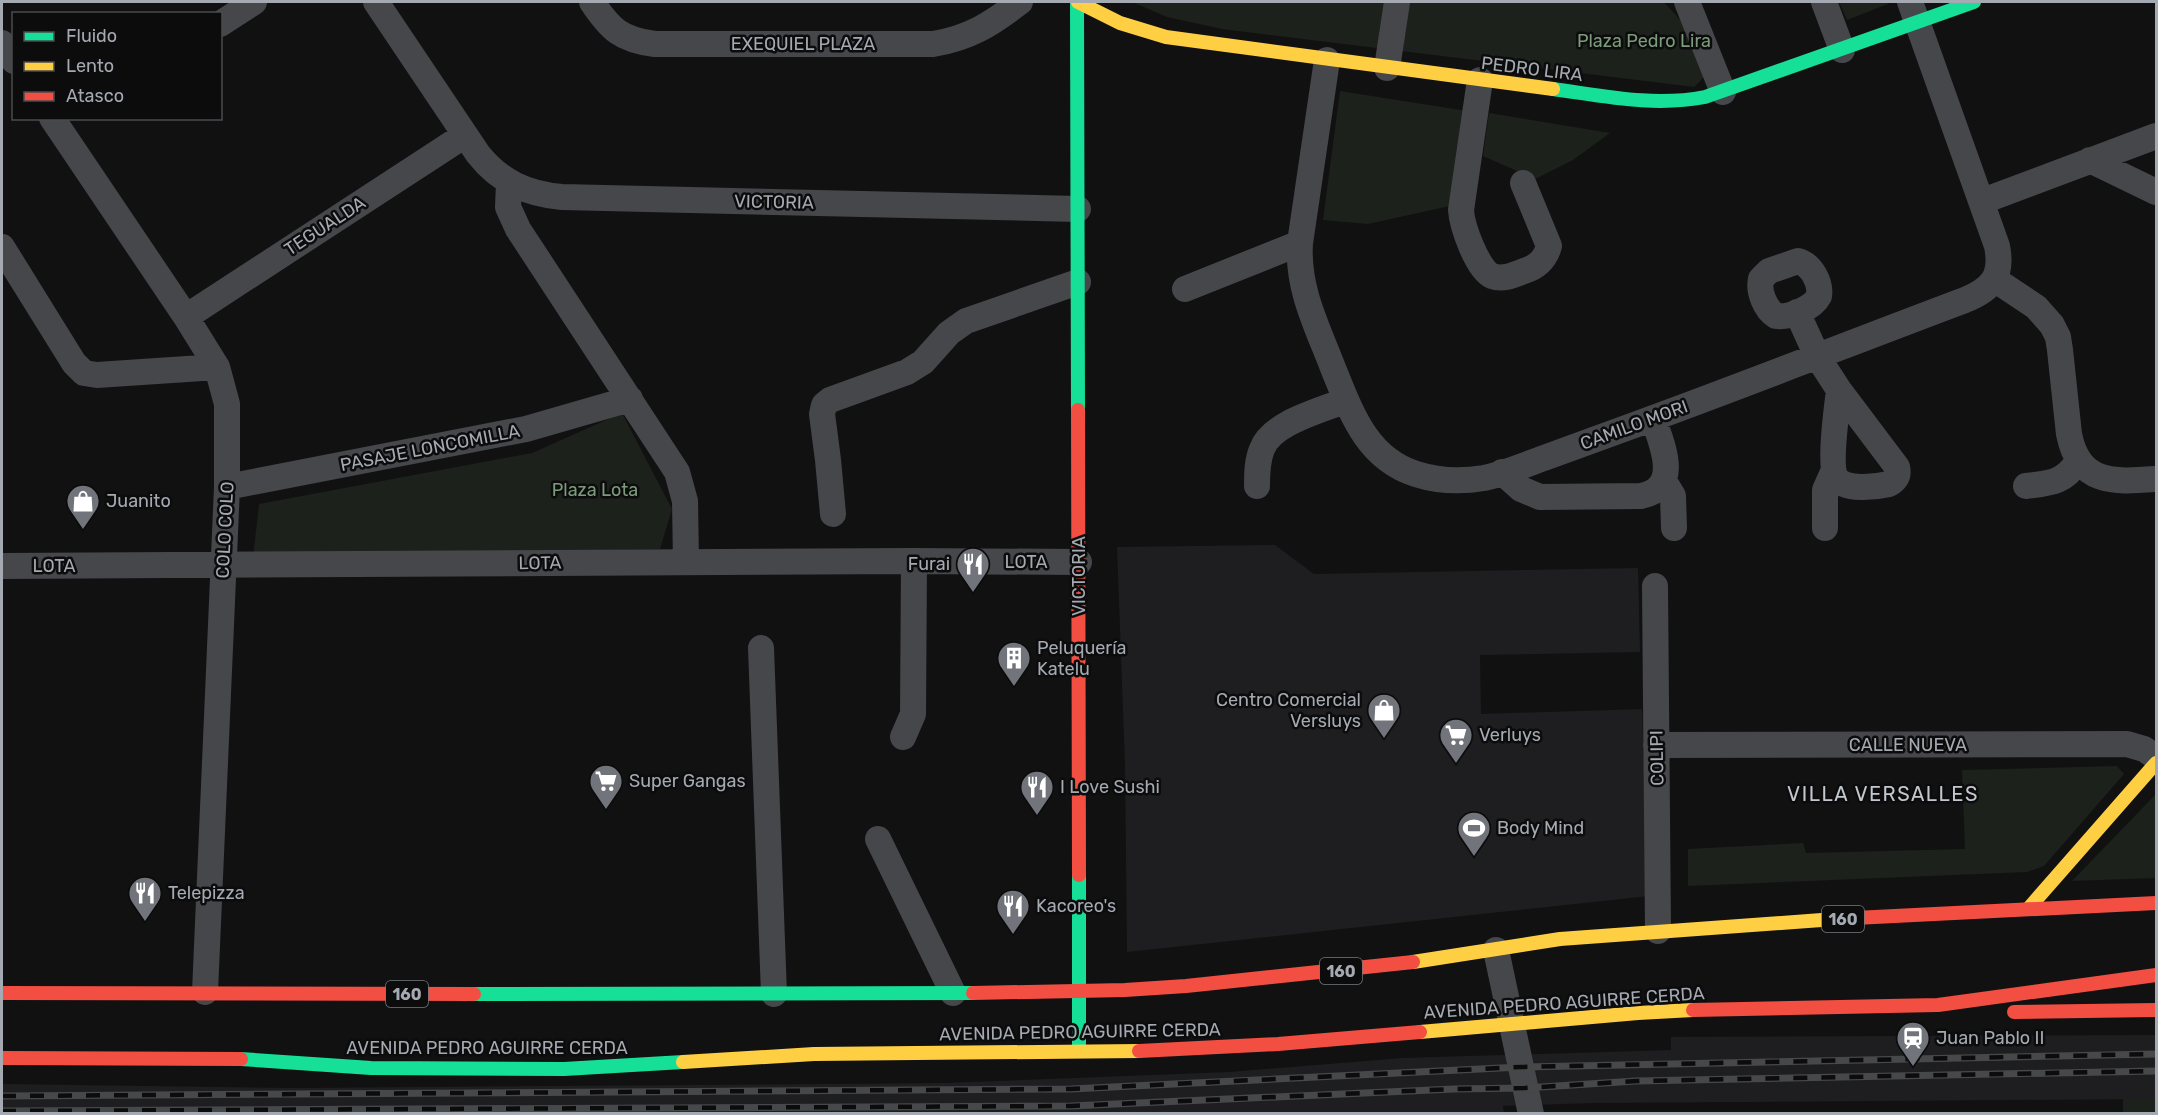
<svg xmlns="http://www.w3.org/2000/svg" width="2158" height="1115" font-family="Rubik,sans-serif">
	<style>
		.built { fill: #1e1e20 }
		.green { fill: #1c211c }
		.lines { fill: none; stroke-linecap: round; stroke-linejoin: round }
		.street { stroke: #46474a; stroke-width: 26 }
		.fast { stroke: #16e098; stroke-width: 14 }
		.slow { stroke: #ffcf43; stroke-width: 14 }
		.jam { stroke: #f24e42; stroke-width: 14 }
		.rail-casing { stroke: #47484a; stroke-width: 7 }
		.rail { stroke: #0c0c0d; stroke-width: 4.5; stroke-dasharray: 14; stroke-linecap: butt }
		.labels { text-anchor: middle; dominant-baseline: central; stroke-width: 5; stroke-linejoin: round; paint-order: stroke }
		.shield { fill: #0c0c0d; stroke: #767a80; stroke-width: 1.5 }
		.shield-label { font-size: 16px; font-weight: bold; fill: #a4a9b2 }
		.park-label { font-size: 18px; fill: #7d9b7c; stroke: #0c0c0d }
		.street-label { font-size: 18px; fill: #a4a9b2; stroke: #0c0c0d }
		.poi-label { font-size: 18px; fill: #a4a9b2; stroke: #0c0c0d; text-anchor: start }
		.neighbourhood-label { font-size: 20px; letter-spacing: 1.5px; fill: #c4c8ce; stroke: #0c0c0d }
	</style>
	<rect width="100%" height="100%" fill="#111112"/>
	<path class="built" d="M1275,545L1314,574L1638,568L1640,652L1480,655L1481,714L1642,709L1649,896L1127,952L1125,764L1117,547Z
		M2156,1035V1099L1593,1103L1503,1106L1504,1114H2V1084L297,1088L944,1083L1229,1072L1403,1058L1671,1050V1037Z"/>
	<path class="green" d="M1132,2H1664L1682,22L1705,76L1694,87L1222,29L1167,17Z
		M1839,2H1887L1888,4L1847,20Z
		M1340,91L1467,111L1450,206L1368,224L1323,220Z
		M1489,113L1610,133L1573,160L1535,179L1483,156Z
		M622,413L672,509L660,549L253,558L259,504L532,453Z
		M2117,766L2124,774L2044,866L2027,872L1688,886V849L1803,843L1806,853L1965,849L1962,770Z
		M2156,794V878L2072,881Z
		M2123,1099H2156V1113H2123Z"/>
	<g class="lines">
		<path class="street" d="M376,2L478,154C500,182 527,194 562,197L1078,209
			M592,2C610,29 621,40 655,44H933C970,38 991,24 1020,2
			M1687,2L1723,92
			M1824,2L1842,50
			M220,24L254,2
			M2,43L14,61
			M1327,60L1300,243C1297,289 1317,326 1333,368C1351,412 1366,458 1416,474C1438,481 1461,482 1484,478C1504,474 1524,465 1544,458C1572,448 1601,437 1629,427C1742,386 1853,342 1965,300C1992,289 2003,276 1997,246L1910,2
			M1387,68L1397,2
			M1480,80L1461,210C1462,226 1477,269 1492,276C1503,280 1514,275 1524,271C1537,267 1545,260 1549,246L1523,183
			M52,118L186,317L217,367L227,404V487L205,992
			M2090,160L2156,192
			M509,183L508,207L518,229L677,472L685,501L686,562
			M1983,201L2156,136
			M2,247L74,363L84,373L97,375L217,367
			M1798,261C1812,265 1821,283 1819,296C1813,308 1789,318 1776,316C1765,309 1758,291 1761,279L1769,271Z
			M1994,279L2036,307L2052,325L2058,337L2060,350L2069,434C2079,485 2114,482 2156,479
			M1185,289L1300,243
			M1797,312L1817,356L1839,390L1897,467C1899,475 1896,480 1889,484C1876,487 1845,491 1836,478C1829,466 1837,406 1839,390
			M186,317L465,135
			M1502,472L1521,489L1540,497L1641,496C1682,488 1662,444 1653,418
			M1664,481L1673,496L1674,528
			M1257,486C1257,474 1257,461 1262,449C1272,422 1321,411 1346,400
			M2026,486C2050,483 2064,483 2078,461
			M227,487L526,429L630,399
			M833,514L828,460L822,414L824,405L830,400L907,372L923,362L949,333L966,321L1078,282
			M1825,528V490L1833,472
			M2,566L914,561L1079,562
			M1655,586L1658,931
			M761,648L774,994
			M903,737L913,714L914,561
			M1656,745L2127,744L2144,749L2156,757
			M878,839L953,993
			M1496,950L1531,1114"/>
		<path class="fast" d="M1077,2L1078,410
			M1553,89C1604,96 1654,107 1705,97L1974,2
			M1079,875V1051
			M474,994L973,993
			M241,1059L371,1068L564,1069L683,1062"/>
		<path class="slow" d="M1078,2L1120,23L1166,37L1553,89
			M2028,909L2156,763
			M1413,962L1560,939L1835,919
			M1420,1032L1638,1013L1693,1010
			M683,1062L814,1054L1139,1051"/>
		<path class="jam" d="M1078,410L1079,875
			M1835,919L2156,903
			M2,993L474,994
			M973,993L1125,990L1186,986L1413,962
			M1693,1010L1938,1005L2156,975
			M2014,1012L2156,1010
			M1139,1051L1278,1044L1420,1032
			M2,1058L241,1059"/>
		<defs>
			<path id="rail" d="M2,1096L1071,1089L1521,1067L2156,1054
				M2,1111L1071,1106L1454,1089L1525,1088L1636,1081L2156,1071"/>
		</defs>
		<use href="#rail" class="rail-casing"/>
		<use href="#rail" class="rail"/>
	</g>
	<defs>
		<symbol id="shop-pin" viewBox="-11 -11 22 30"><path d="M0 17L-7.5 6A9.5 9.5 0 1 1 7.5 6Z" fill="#71747a" stroke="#0c0c0d"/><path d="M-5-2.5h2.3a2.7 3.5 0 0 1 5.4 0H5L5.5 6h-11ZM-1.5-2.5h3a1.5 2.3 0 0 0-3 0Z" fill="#fff"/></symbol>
		<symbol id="restaurant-pin" viewBox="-11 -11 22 30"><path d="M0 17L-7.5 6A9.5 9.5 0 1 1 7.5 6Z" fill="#71747a" stroke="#0c0c0d"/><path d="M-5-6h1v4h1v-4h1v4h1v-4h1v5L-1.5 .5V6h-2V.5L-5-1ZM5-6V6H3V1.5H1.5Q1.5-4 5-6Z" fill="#fff"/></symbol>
		<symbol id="building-pin" viewBox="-11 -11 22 30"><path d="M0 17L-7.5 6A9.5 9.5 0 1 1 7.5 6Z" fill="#71747a" stroke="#0c0c0d"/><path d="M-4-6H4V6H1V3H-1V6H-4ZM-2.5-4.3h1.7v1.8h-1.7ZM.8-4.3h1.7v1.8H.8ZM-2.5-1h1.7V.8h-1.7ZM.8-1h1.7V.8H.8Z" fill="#fff"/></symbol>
		<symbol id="supermarket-pin" viewBox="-11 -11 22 30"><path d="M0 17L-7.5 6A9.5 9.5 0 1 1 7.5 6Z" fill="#71747a" stroke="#0c0c0d"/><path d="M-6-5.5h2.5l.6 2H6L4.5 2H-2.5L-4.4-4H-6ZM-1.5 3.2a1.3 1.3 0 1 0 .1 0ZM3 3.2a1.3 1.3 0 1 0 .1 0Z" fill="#fff"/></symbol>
		<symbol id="stadium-pin" viewBox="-11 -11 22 30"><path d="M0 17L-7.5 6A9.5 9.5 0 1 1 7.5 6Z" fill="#71747a" stroke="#0c0c0d"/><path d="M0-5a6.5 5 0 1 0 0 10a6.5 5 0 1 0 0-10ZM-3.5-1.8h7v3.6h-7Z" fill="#fff"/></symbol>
		<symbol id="station-pin" viewBox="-11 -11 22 30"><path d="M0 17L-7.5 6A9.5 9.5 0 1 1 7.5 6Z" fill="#71747a" stroke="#0c0c0d"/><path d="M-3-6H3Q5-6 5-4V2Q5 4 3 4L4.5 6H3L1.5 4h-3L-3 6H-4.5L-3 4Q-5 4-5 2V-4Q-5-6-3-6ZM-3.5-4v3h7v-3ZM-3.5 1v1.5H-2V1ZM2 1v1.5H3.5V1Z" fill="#fff"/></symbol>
	</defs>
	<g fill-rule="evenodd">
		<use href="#shop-pin" x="64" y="482" width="38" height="52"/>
		<use href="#restaurant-pin" x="954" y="545" width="38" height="52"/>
		<use href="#building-pin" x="995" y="639" width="38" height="52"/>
		<use href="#shop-pin" x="1365" y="691" width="38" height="52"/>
		<use href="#supermarket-pin" x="1437" y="716" width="38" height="52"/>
		<use href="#supermarket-pin" x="587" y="762" width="38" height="52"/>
		<use href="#restaurant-pin" x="1018" y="768" width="38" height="52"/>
		<use href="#stadium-pin" x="1455" y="809" width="38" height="52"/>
		<use href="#restaurant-pin" x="126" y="874" width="38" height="52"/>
		<use href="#restaurant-pin" x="994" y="887" width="38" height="52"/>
		<use href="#station-pin" x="1894" y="1019" width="38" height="52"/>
	</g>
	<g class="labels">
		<g class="shield">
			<rect x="1822" y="906" width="42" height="26" rx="4.5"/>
			<rect x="1320" y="958" width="42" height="26" rx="4.5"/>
			<rect x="386" y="981" width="42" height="26" rx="4.5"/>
		</g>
		<g class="shield-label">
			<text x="1843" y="919">160</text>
			<text x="1341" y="971">160</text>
			<text x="407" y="994">160</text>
		</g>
		<g class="park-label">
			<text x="1644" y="41">Plaza Pedro Lira</text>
			<text x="595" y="490">Plaza Lota</text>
		</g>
		<g class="street-label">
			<text x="803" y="44">EXEQUIEL PLAZA</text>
			<text transform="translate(1532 69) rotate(7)">PEDRO LIRA</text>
			<text transform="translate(774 202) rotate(1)">VICTORIA</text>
			<text transform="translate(325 226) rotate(-33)">TEGUALDA</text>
			<text transform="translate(1634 425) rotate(-20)">CAMILO MORI</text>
			<text transform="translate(430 448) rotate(-11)">PASAJE LONCOMILLA</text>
			<text transform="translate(225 530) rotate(-87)">COLO COLO</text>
			<text x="1026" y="562">LOTA</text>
			<text transform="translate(540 563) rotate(-1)">LOTA</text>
			<text x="54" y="566">LOTA</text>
			<text transform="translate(1079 576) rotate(-90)">VICTORIA</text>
			<text x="1908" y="745">CALLE NUEVA</text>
			<text transform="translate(1657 758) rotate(-91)">COLIPI</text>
			<text transform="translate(1564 1003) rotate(-4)">AVENIDA PEDRO AGUIRRE CERDA</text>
			<text transform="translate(1080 1032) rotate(-1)">AVENIDA PEDRO AGUIRRE CERDA</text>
			<text x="487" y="1048">AVENIDA PEDRO AGUIRRE CERDA</text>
		</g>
		<g class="poi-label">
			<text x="106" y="501">Juanito</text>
			<text x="950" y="564" text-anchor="end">Furai</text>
			<text x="1037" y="648">Peluquería<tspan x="1037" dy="21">Katelu</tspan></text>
			<text x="1361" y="700" text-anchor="end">Centro Comercial<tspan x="1361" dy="21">Versluys</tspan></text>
			<text x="1479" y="735">Verluys</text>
			<text x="629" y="781">Super Gangas</text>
			<text x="1060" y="787">I Love Sushi</text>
			<text x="1497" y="828">Body Mind</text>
			<text x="168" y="893">Telepizza</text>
			<text x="1036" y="906">Kacoreo's</text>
			<text x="1936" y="1038">Juan Pablo II</text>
		</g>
		<g class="neighbourhood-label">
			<text x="1883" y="794">VILLA VERSALLES</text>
		</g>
	</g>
	<rect width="2158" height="1115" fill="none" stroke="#a4a9b2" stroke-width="6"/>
	<rect x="12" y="12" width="210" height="108" fill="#0c0c0d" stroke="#494b4f" stroke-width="1.5"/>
	<rect x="24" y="32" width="30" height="9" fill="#16e098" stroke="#494b4f" stroke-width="1.5"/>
	<text x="66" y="42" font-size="18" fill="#a4a9b2">Fluido</text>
	<rect x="24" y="62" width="30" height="9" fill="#ffcf43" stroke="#494b4f" stroke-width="1.5"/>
	<text x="66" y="72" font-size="18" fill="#a4a9b2">Lento</text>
	<rect x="24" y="92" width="30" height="9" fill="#f24e42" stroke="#494b4f" stroke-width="1.5"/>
	<text x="66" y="102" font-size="18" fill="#a4a9b2">Atasco</text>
</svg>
